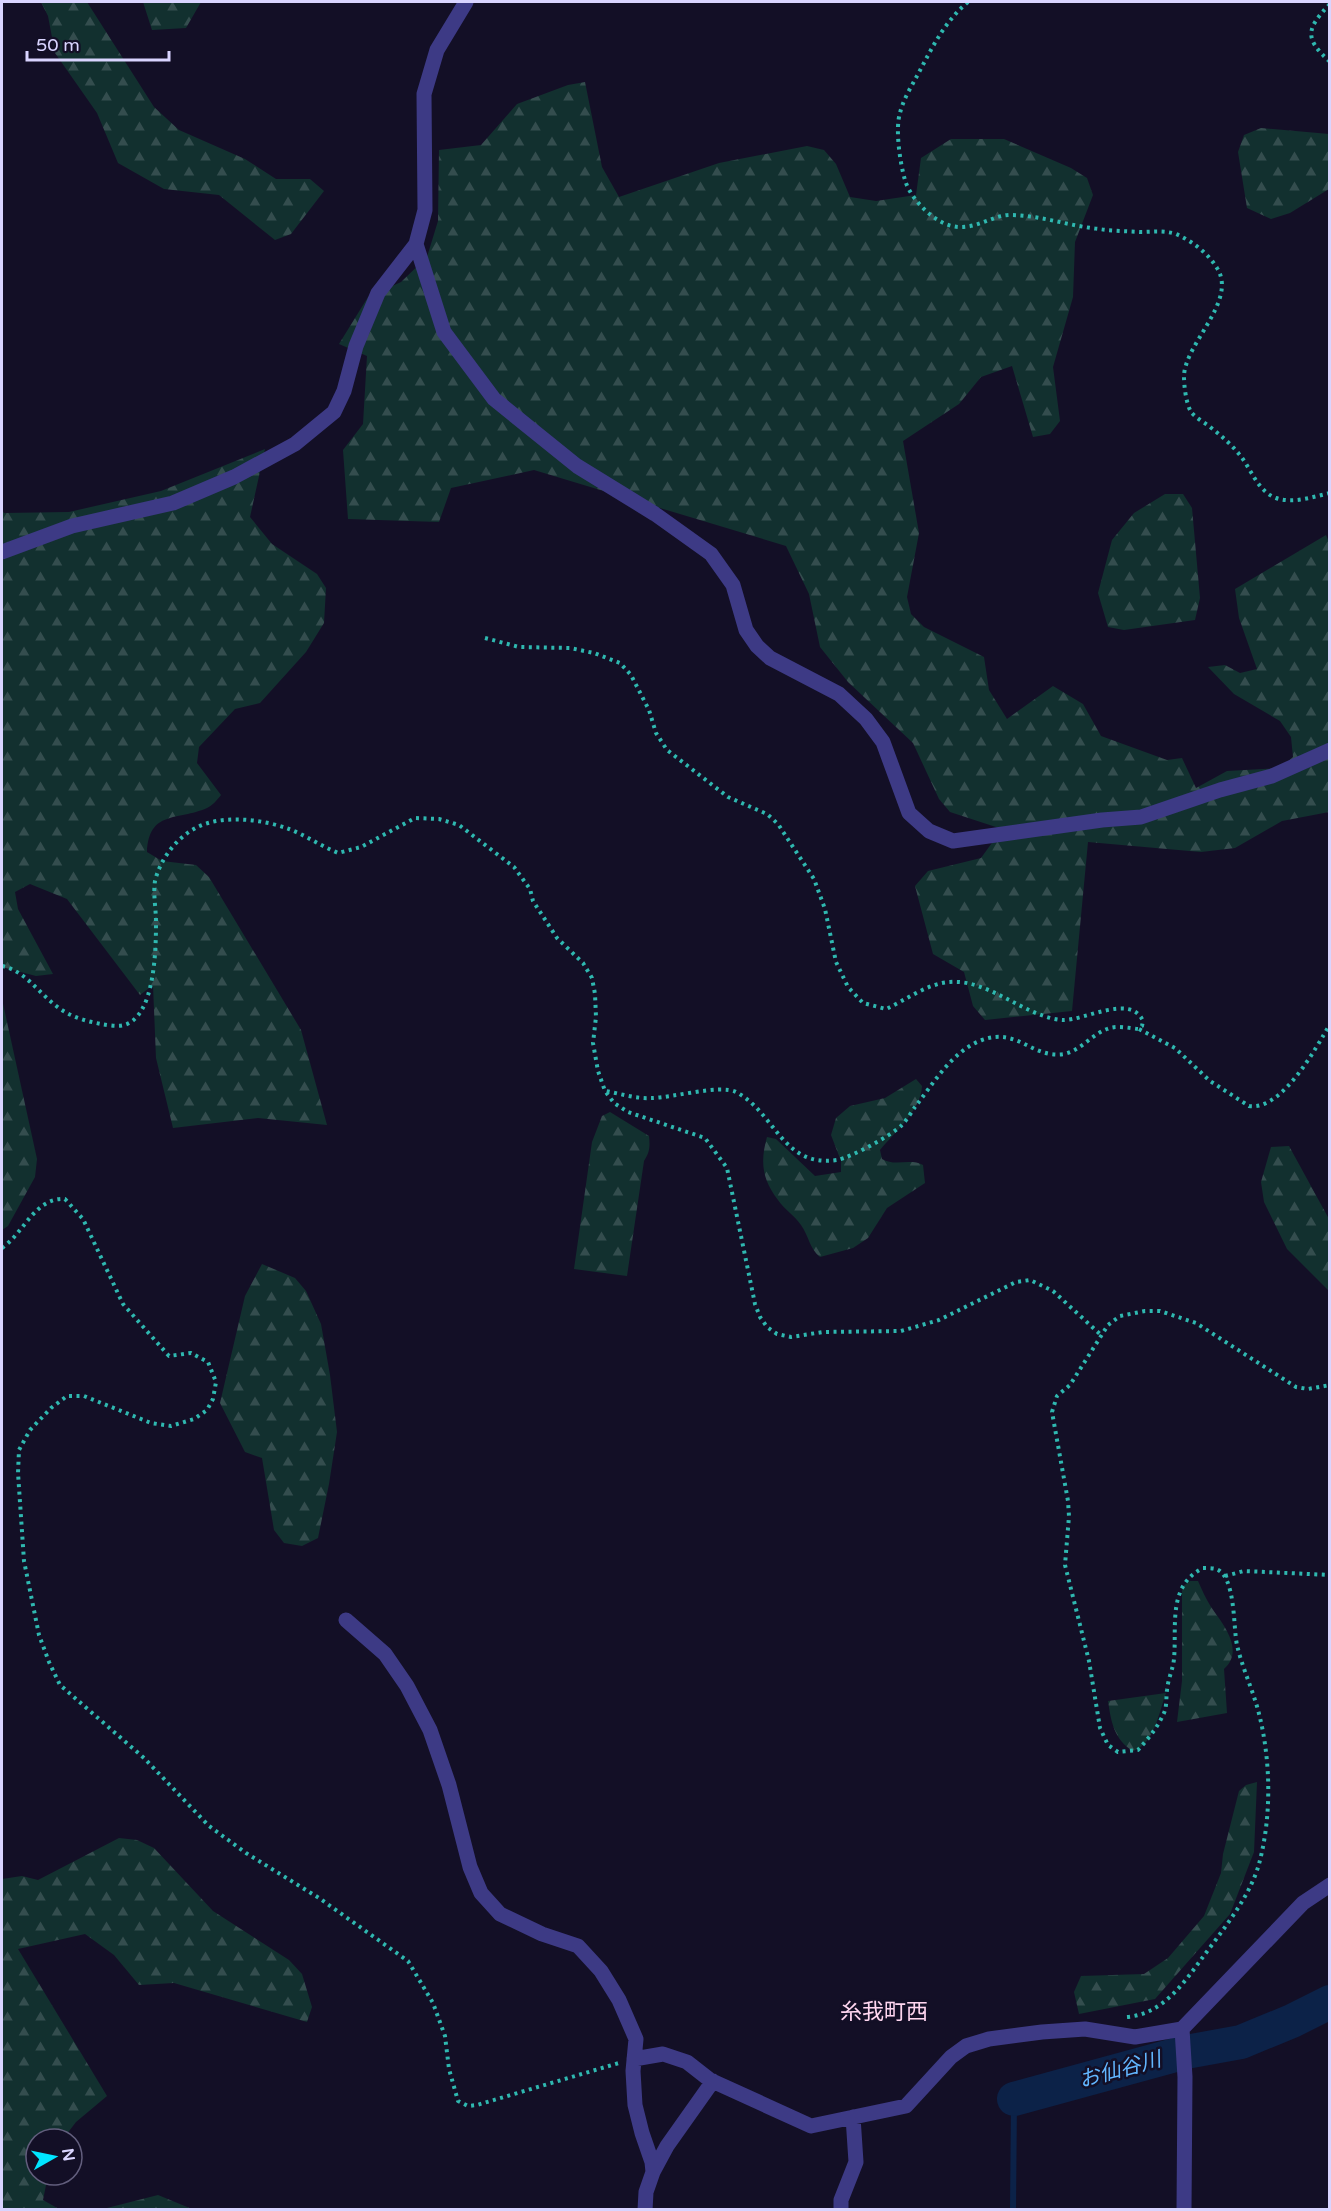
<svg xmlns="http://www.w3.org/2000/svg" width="1331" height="2211" font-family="'Varela Round','Noto Sans JP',sans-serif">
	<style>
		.forest { fill: url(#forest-firs) }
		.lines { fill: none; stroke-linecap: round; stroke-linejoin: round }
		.stream { stroke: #0c2248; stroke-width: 6 }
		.river { stroke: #0c2248; stroke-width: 34 }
		.path { stroke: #2fb8b0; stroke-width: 4; stroke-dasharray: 3 4.5; stroke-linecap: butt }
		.minor { stroke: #3d3a85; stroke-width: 15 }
		.labels { text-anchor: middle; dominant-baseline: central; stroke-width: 5; stroke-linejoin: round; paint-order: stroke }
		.water-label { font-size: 21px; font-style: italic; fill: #62b6ff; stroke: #130f26 }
		.quarter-label { font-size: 22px; fill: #ffd6f0; stroke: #130f26 }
	</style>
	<defs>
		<pattern id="forest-firs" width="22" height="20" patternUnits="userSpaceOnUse" patternTransform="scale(1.5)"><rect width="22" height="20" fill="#12302f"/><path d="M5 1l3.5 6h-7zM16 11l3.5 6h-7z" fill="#344d4e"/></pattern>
	</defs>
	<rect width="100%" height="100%" fill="#130f26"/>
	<path class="forest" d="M41,2H87L154,107L179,130L245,159L276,179H310L324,191L291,234L275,240L219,195L164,189L118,163L97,113L55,53L48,16Z
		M143,2H201L186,28L152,30Z
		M585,82L602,167L619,197L719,163L807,146L824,150L836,164L850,197L876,201L916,195L921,158L951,139H1004L1071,168L1087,178L1093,195L1075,242L1073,297L1053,367L1060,421L1050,434L1033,437L1012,366L981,377L959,404L903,441L919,533L907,597L911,614L924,627L984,657L989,690L1007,719L1053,686L1083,704L1101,736L1167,760L1182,758L1196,788L1227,771L1280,768L1293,757L1291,737L1280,721L1234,694L1208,667L1225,665L1240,673L1257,669L1239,618L1235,589L1326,535L1330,544L1329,812L1282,821L1235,848L1201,852L1088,842L1072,1011L985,1020L973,1006L964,972L933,954L915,886L928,871L981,858L1002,829L950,812L939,799L913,743L848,682L820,647L809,594L786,546L534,470L451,488L439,522L348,519L343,450L363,424L367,356L339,344L368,297L401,282L427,257L438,221L439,150L481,145L517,104L568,85Z
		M1261,128L1329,134V189L1290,213L1271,219L1247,208L1238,152L1244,135Z
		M265,449L250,517L272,544L317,574L326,588L324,623L306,652L260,703L235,709L199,747L197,763L221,795C217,800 212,806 207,808C177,821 149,810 147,852L162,861L196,865L209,877L301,1030L327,1125L258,1118L173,1128L156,1058L153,985L140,995L67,899L30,884L15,892L18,909L53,974L36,976L2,967V510L4,513L69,512L161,491Z
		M1165,494H1183L1192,508L1200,598L1195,620L1124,630L1108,627L1098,593L1112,540L1134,513Z
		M2,999L37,1159L35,1177L8,1226L2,1230Z
		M916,1079L922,1086C921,1110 895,1132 880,1150L882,1159C895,1167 910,1158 923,1165L925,1183L887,1208L868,1238L853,1248L820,1257C809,1248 809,1236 801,1225C795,1216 784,1209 778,1200C762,1179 760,1162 767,1137L776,1139L815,1176L841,1172V1161L831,1135L836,1118L850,1106L885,1098Z
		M610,1112L649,1136C650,1146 650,1152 644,1161L627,1276L574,1269L592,1142L602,1116Z
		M1289,1146L1329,1219V1291L1287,1249L1264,1202L1261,1182L1271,1147Z
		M262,1264L295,1278L306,1291L321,1324L330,1375L337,1432L329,1484L318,1538L302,1546L284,1543L274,1530L262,1458L245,1452L220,1403L245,1296Z
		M1190,1581H1198C1202,1590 1206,1599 1211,1607C1223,1624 1245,1650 1224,1669L1227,1713L1177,1722L1182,1681V1587Z
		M1166,1693C1159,1712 1154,1745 1133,1751C1114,1740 1111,1721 1108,1701Z
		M1257,1782L1254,1852L1230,1914L1155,1999L1079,2014L1074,1992L1081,1976L1144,1974L1168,1958L1204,1916L1221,1873L1223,1854L1239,1791L1246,1785Z
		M119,1838L137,1840L154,1848L213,1911L289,1960L302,1974L312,2007L307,2022L174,1983L139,1985L114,1955L85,1934L18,1949L107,2096L76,2122L63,2139H36V2175H48L43,2200L59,2209H2V1879L22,1876L38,1880Z
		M158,2195L192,2209H103Z"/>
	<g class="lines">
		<path class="stream" d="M1013,2210L1014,2099"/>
		<path class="river" d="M1014,2099L1186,2052L1241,2042L1292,2021L1330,2002"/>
		<path class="path" d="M968,2C944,22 932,48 917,76C911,87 903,100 900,113C895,129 900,163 905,180C910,198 933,222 952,226C974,231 990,216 1009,215C1040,215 1069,226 1099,229C1112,231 1126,231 1140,232C1152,232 1163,230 1176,234C1192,241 1208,253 1217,268C1238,301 1185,343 1184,376C1184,386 1186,403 1191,412C1195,417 1203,422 1209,426C1220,435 1230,443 1239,454C1251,468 1257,491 1276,498C1293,504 1312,497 1330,493
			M1330,4C1306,29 1304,38 1330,62
			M485,638L519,647L570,648L594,653L620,663L631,675L649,710L656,733L667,750L728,797L767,814L778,824L814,879L825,909L836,962L848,987L863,1003L886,1009C906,1000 928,983 950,982C989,979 1025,1017 1062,1020C1084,1021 1131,993 1143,1021L1142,1026L1138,1029C1129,1028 1116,1025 1107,1029C1091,1035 1080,1051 1064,1054C1032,1059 1018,1027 982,1040C952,1051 933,1084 915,1107C911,1113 906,1121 901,1126C890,1136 852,1157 837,1160C782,1168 776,1113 736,1092C720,1084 672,1098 651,1098C637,1099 621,1094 606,1091
			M2,966C25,971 37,991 55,1005C68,1016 85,1021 101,1024C108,1025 117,1027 124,1025C155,1017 156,949 156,922C156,909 153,894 155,881C161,856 182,830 208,823C232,816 265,820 289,829C305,835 321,846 338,853L361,847L415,818L439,819L459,825L514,867L530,889L533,901L557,938L583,963L592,978L595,994L596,1017L593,1043L598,1071L605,1091L614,1103L628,1112L705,1138L727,1168L755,1304L760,1317L767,1327L777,1334L791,1337L823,1332L901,1331L939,1320L1016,1282L1030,1280L1053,1291L1101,1335
			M1139,1029L1175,1048L1210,1081L1249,1106C1282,1111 1316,1048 1330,1024
			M2,1248C24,1233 35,1197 65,1199L83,1219L123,1304L169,1356L191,1353L208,1362L216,1382L213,1399L207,1410L194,1419L171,1426L151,1423L84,1396H67L51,1408L30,1430L19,1450L18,1473L24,1561L39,1635L49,1662L60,1685L144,1758L209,1826L246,1853L319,1898L408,1961L433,2003L445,2036L449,2069L458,2101L468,2106L477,2105L619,2063
			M1225,1576L1244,1571L1330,1575
			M1127,2017C1161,2014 1181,1987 1200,1961C1221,1932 1249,1899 1259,1864C1272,1816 1271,1758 1258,1710C1252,1688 1242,1667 1237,1645C1233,1627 1236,1576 1216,1569C1212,1568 1206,1568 1203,1568C1167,1586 1177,1626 1174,1659C1173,1669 1168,1679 1167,1690C1166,1698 1167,1706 1164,1713C1158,1727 1148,1739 1138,1750L1118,1752L1108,1745L1100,1728L1089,1661L1065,1565L1069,1516L1068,1501L1052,1412L1057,1396L1070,1385L1108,1325L1120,1316L1145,1311H1160L1196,1323L1296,1387L1308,1389L1330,1385"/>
		<path class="minor" d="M416,244L444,332L494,399L577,466L655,514L711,554L733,585L746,630L757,646L770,658L839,694L866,719L883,742L909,813L929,831L953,841L1102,820L1141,817L1220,790L1272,776L1330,750
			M2,552L72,526L173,503L234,477L295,444L334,412L344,391L356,346L378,293L416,244L425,210L424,94L437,50L466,2
			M346,1620L385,1654L407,1686L430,1730L449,1785L470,1867L481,1893L500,1914L542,1934L578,1946L601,1971L619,2000L636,2039L633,2071L635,2105L642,2133L652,2162L653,2172L646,2192L645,2210
			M1182,2029L1185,2077L1184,2210
			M634,2059L663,2054L687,2062L710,2080L811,2126L906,2106L951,2057L966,2046L989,2039L1042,2032L1085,2029L1135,2037L1182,2029L1303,1903L1330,1885
			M653,2172L667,2146L713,2081
			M841,2210V2200L856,2162L853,2117"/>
	</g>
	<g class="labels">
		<g class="water-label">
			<text transform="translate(1120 2070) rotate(-15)">お仙谷川</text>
		</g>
		<g class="quarter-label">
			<text x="884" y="2012">糸我町西</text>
		</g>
	</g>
	<rect width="1331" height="2211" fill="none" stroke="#d9d4ff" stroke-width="6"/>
	<g transform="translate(54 2157) rotate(81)"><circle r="28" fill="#130f26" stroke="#625e7d" stroke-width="1.5"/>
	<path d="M0-4.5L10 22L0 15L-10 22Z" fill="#00e5ff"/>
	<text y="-9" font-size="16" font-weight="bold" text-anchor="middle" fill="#d9d4ff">N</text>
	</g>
	<path d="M27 51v9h142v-9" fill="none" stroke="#d9d4ff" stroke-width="3"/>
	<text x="36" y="51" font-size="18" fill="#d9d4ff" stroke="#130f26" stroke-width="4.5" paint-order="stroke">50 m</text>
</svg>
